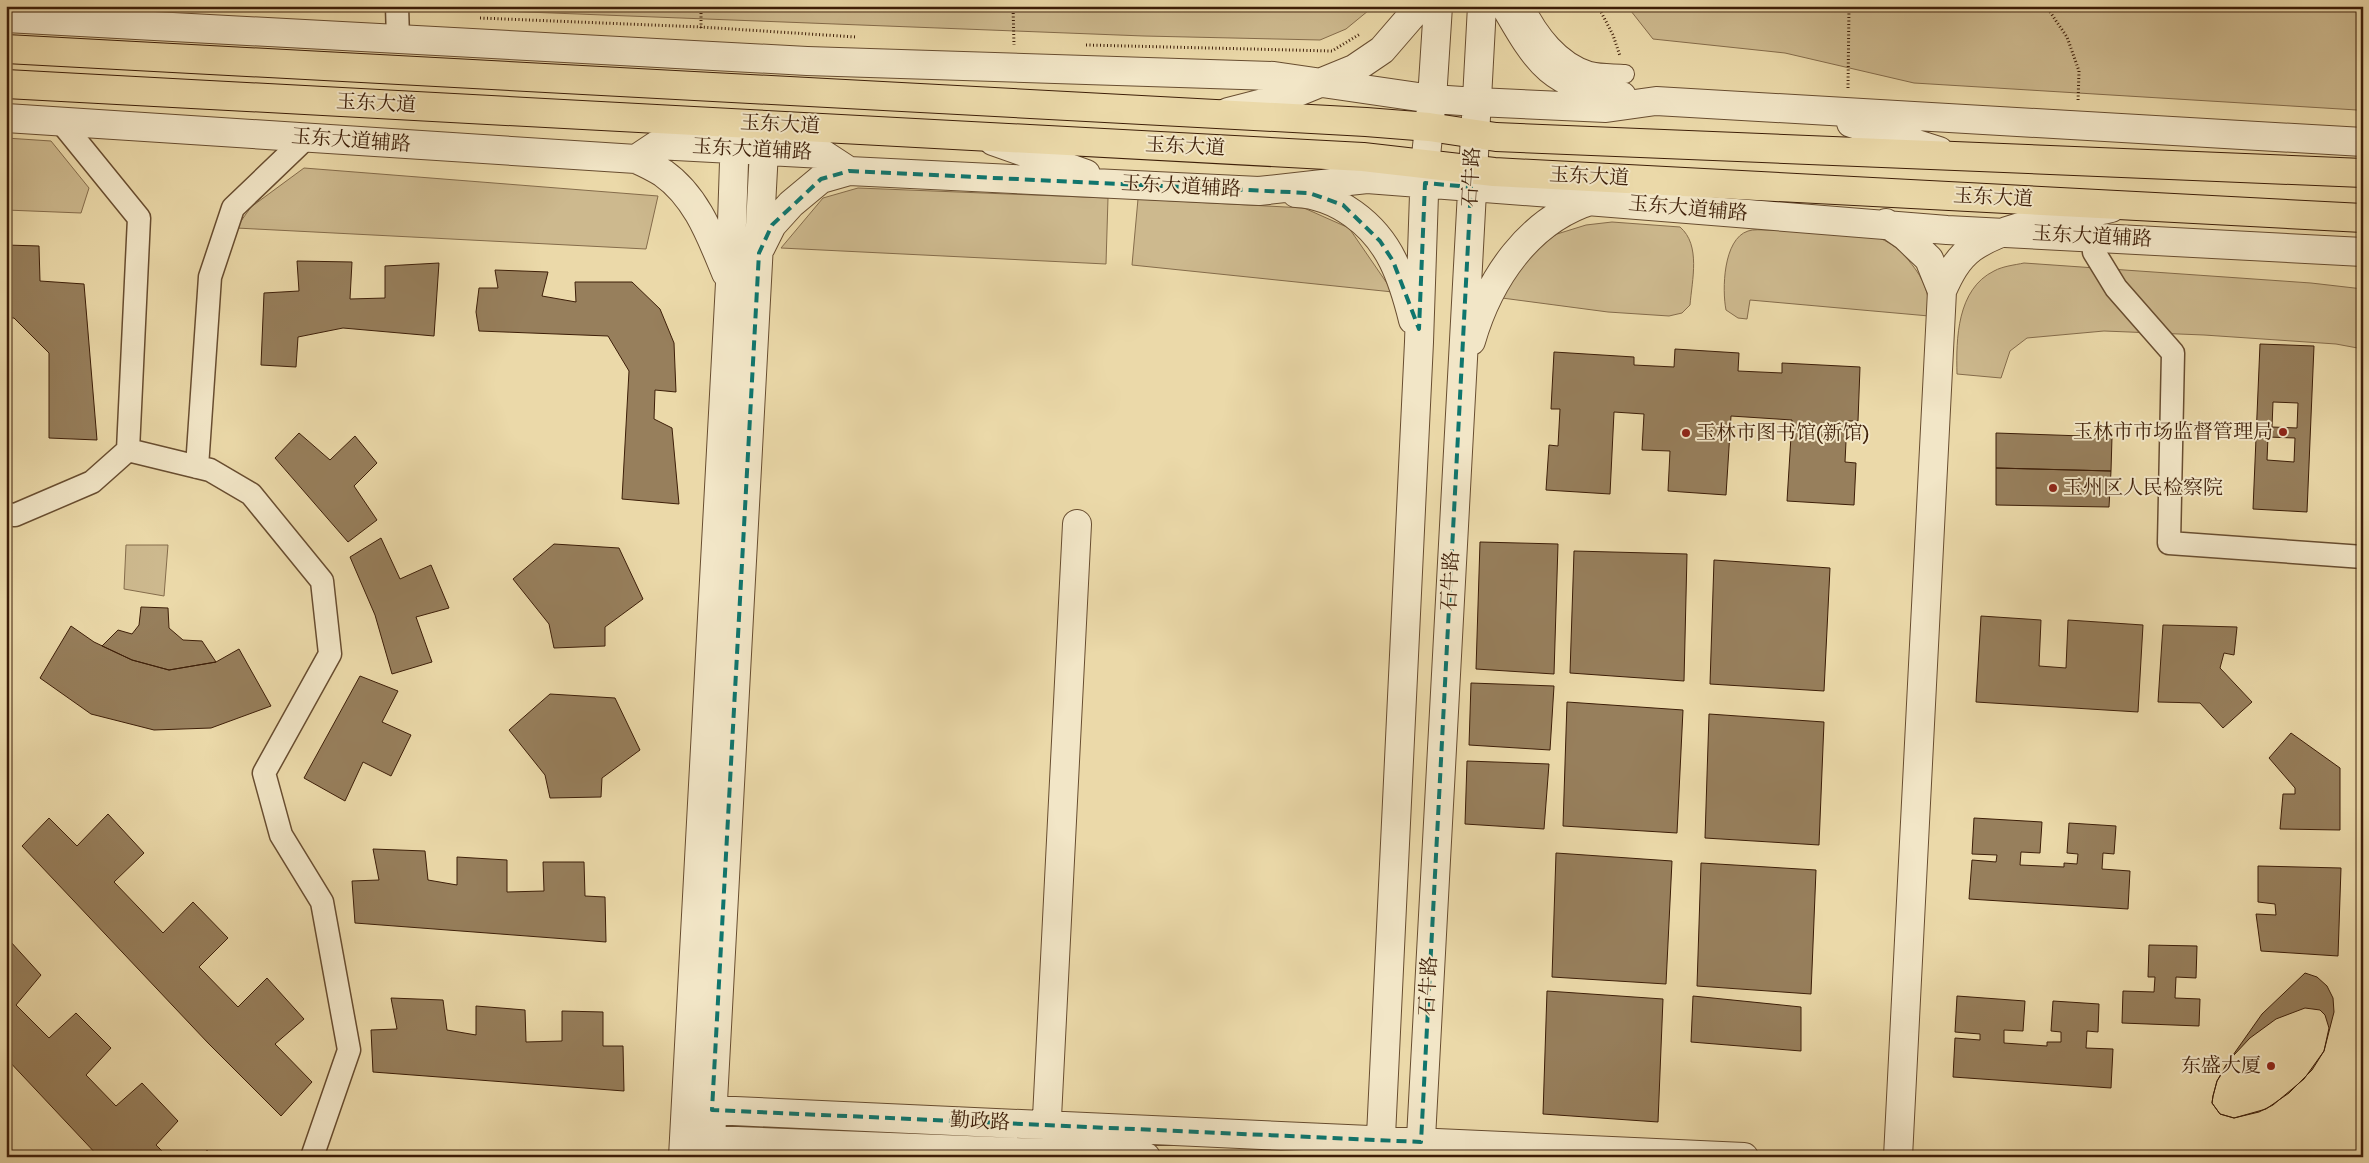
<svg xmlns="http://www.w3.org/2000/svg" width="2369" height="1163" font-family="'IM FELL DW Pica','Noto Serif SC',serif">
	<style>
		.green { fill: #cdb98e; stroke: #856c4b }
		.building { fill: #977f5c; stroke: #3d1e08; fill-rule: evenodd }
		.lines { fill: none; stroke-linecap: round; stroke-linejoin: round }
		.pedestrian-casing { stroke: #684d30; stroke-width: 20 }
		.minor-casing { stroke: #684d30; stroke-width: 25 }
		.tertiary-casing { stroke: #684d30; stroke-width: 30 }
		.primary-casing { stroke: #3d1e08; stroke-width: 30 }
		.path { stroke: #3d1e08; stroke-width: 3; stroke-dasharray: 1 2.5; stroke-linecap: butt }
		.pedestrian { stroke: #f2e6c7; stroke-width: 18 }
		.minor { stroke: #f2e6c7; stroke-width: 22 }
		.tertiary { stroke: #f2e6c7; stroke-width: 28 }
		.primary { stroke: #ebd9a9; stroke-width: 28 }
		.marked { fill: none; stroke: #0f766e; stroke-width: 4; stroke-dasharray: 10 6; stroke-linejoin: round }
		.poi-dot { fill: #8f2418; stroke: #f2e6c7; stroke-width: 2 }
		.labels { text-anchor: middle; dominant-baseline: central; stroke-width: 4; stroke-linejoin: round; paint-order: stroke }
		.street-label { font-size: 20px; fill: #3d1e08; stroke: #f2e6c7 }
		.poi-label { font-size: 20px; fill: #3d1e08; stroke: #f2e6c7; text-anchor: end }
	</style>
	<rect width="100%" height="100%" fill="#ebd9a9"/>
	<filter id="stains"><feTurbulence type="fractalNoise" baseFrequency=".004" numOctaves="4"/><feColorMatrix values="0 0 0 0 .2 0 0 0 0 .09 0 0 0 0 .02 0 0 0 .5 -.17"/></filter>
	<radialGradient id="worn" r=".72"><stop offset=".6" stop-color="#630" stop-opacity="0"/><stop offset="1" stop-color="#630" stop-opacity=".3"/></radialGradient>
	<path class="green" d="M422,6H1374L1346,29L1320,40L1144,36L423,8Z
		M1627,6H2362L2363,107L2357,110L1914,83L1785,53L1653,39Z
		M6,138L51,141L89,188L81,213L6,210Z
		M304,168L658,196L646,249L236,228L251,207Z
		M858,188L1108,198L1106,264L781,248L823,198Z
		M1138,199L1304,208L1349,228L1393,292L1132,265Z
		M1612,222L1680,227C1701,245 1692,280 1690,305L1682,313L1669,316L1608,312L1502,298L1525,255L1557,234L1586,225Z
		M1768,230C1797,231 1853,229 1879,238C1895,244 1906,256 1916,270C1926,284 1930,299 1929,316L1750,300L1747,319L1738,318L1726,310C1722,290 1723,239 1748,231C1753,229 1762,230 1768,230Z
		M2024,263L2311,283L2363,289V349L2336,344L2204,335L2104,331L2027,338L2010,351L2001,378L1957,374C1956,339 1957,289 1994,271C2003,266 2015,265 2024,263Z
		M126,545H168L164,596L124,589Z"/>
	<path class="building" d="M6,245L39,246L40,281L84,284L97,440L49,438V353L14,318H6Z
		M297,261L352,262L350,299L385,298V266L439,263L434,336L343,328L298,337L296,367L261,365L264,293L299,291Z
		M495,270L548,272L542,296L576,302L575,282H632L660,309L674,343L676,392L655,390L654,419L672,428L679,504L622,499L629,371L608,336L479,331L476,312L479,288H498Z
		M2260,344L2314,346L2307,512L2253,509ZM2273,402L2298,403L2297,428L2272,427ZM2268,437L2295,438L2294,462L2267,460Z
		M1675,349L1739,353L1738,371L1782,373V363L1860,367L1858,421H1847L1845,462L1856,463L1854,505L1787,501L1792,420L1731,416L1726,495L1668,491L1670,451L1642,450L1644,414L1614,412L1610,494L1546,490L1549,445L1558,446L1560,409H1551L1554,352L1634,357V365L1674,367Z
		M299,433L330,460L355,436L377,463L354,486L377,520L348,542L275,458Z
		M1996,433L2112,437L2111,471L1996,468Z
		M1996,468L2111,471L2109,507L1996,505Z
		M381,538L400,579L431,565L449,608L416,617L432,662L392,674L375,615L350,557Z
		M1480,542L1558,544L1554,674L1476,669Z
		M554,544L619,548L643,599L605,627V646L554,648L549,624L513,579Z
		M1574,551L1687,554L1684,681L1570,673Z
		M1714,560L1830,568L1824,691L1710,684Z
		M141,607L168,608L169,628L183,640L202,641L216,662L169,670L132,660L102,646L118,630L132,634L139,625Z
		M1981,616L2041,620L2039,666L2066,668L2068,620L2143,625L2138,712L1976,702Z
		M2163,625L2237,627L2234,655L2224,653L2220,668L2252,702L2223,728L2200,703L2158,702Z
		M71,626L94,642L132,660L169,670L216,662L239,649L271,706L211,728L154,730L91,714L40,678Z
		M360,676L398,691L382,722L411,735L391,776L363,762L345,801L304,778Z
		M1471,683L1554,686L1550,750L1469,745Z
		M550,694L615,698L640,750L602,778L601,797L550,798L545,775L509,730Z
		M1567,702L1683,710L1677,833L1563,826Z
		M1709,714L1824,722L1819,845L1705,838Z
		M2291,733L2340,768V830L2280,829L2283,794H2295V788L2269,758Z
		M1467,761L1549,764L1544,829L1465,824Z
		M108,814L144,853L114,882L163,933L193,902L228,938L199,967L238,1007L267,978L304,1019L275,1044L312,1082L281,1116L208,1043L22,846L49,818L77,846Z
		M1974,818L2042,822L2040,853L2021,852L2020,865L2064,867V863L2077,864L2078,854L2067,853L2069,823L2116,826L2114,854L2103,853L2102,869L2130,871L2128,909L1969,899L1972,860L1996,862L1997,855L1972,854Z
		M373,849L425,851L428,880L457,885V857L507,860V892L544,891L543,862H584L585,896L605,897L606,942L355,923L352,881L379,880Z
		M1556,853L1672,861L1666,984L1552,977Z
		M1701,863L1816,870L1811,994L1697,986Z
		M2258,866L2341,868L2338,956L2261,951L2256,914L2276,915L2275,904L2258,902Z
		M10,941L41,975L16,1005L49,1038L76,1013L111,1048L86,1075L116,1106L142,1083L178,1121L156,1145L168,1157H99L6,1058V944Z
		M2149,945L2197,946L2196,978L2176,977L2175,998L2200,999L2199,1026L2122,1023L2123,991L2154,992L2155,977H2148Z
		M2305,973L2317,977L2327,986L2333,998L2334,1012L2324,1051L2304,1079L2273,1105L2259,1112L2234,1118L2220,1114L2212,1103L2213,1096L2217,1081L2226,1065L2262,1014Z
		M1547,991L1663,999L1658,1122L1543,1114Z
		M1693,996L1801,1007V1051L1691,1042Z
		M1957,996L2025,1001L2023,1031L2004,1030V1043L2047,1046V1042H2061V1032L2051,1031L2053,1001L2099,1004L2098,1032L2087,1031L2086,1048L2113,1049L2111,1088L1953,1077L1955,1038L1980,1040V1034L1955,1032Z
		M391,998L443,1000L447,1030L476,1035V1006L525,1010L526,1042L562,1041V1011L603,1012V1046H623L624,1091L373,1072L371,1030L397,1029Z
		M2305,1008L2320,1010L2325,1015L2329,1028L2324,1051L2312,1070L2289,1093L2266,1109L2234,1118L2220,1114L2212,1103L2213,1096L2217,1081L2234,1055L2250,1038L2276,1019Z
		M207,1150L213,1157H201Z"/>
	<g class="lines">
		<defs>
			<path id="pedestrian" d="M1525,6C1538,33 1560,62 1590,71C1601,74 1614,73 1625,74"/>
			<path id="minor" d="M397,6L398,39
				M2093,237L2094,252L2116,288L2173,353L2169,543L2363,557
				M128,450L210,470L251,494L322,581L330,654L264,773L281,835L322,902L349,1050L312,1157
				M197,467L210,277L233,208L306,138
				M6,514L15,515L92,482L128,450L139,218L61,122"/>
			<path id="tertiary" d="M1505,6C1539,65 1551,85 1622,96
				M6,18L807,61L1274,76L1432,99L1477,102L1606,108L1656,101L2363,142
				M1228,112L1283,98L1354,69L1382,50L1420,6
				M6,118L636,159L657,145L823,154L849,171L1259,191L1367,179L1551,193L1587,201L1947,230L2363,252
				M1851,123L1939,151
				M993,141L1086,174
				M636,159C645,163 655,168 663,173C697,197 711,237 726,273
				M1296,193C1337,195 1375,224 1393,261C1402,279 1408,300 1413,320
				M1886,223L1905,236L1929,259L1942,291
				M761,247L772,225L791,204L821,179L849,171
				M1471,341C1489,279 1529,219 1593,200
				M685,1125L712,1110L1744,1157
				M695,1131L711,1140L1146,1157
				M683,1157L730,283L735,132
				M710,1157L765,132
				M1045,1157L1077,524
				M1380,1157L1419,342L1425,165L1432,99L1438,6
				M1420,1157L1482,6
				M1898,1157L1942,291C1949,275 1957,259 1972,248C2009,222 2068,218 2111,208"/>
			<path id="primary" d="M6,49L1366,122L1429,127L1496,137L2363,173
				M6,84L1363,157L1494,172L2363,218"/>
		</defs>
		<use href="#pedestrian" class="pedestrian-casing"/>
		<use href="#minor" class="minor-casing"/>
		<use href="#tertiary" class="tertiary-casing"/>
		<use href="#primary" class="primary-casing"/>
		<path class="path" d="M701,6V28
			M1013,6L1014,45
			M1598,6L1613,35L1620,56
			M2046,6L2067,37L2079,71L2078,102
			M480,18L701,27L856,37
			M1086,45L1332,51L1360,34
			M1848,88L1849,6"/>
		<use href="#pedestrian" class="pedestrian"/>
		<use href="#minor" class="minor"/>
		<use href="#tertiary" class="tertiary"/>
		<use href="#primary" class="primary"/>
	</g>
	<path class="marked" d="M849,171L1309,193L1343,205L1380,241L1393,261L1419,329L1425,183L1471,187L1421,1142L712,1110L759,253L772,225L821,179Z"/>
	<g class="poi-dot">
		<circle cx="2283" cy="432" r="5"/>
		<circle cx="1686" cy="433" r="5"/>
		<circle cx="2053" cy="488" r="5"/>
		<circle cx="2271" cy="1066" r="5"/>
	</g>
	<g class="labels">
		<g class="street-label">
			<text transform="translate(376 104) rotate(3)">玉东大道</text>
			<text transform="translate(780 125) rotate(3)">玉东大道</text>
			<text transform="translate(351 141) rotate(4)">玉东大道辅路</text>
			<text transform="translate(1185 147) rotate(3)">玉东大道</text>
			<text transform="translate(752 150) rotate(3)">玉东大道辅路</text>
			<text transform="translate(1472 177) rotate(-87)">石牛路</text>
			<text transform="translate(1589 177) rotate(3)">玉东大道</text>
			<text transform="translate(1181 187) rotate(3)">玉东大道辅路</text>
			<text transform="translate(1993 198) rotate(3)">玉东大道</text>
			<text transform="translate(1688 209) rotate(5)">玉东大道辅路</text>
			<text transform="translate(2092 237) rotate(3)">玉东大道辅路</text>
			<text transform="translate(1451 581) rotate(-87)">石牛路</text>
			<text transform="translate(1429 986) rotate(-87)">石牛路</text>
			<text transform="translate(980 1122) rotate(3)">勤政路</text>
		</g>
		<g class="poi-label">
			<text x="2273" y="432">玉林市市场监督管理局</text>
			<text x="1696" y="433" text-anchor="start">玉林市图书馆(新馆)</text>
			<text x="2063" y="488" text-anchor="start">玉州区人民检察院</text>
			<text x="2261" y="1066">东盛大厦</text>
		</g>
	</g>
	<rect width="2369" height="1163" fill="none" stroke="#ebd9a9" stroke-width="25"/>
	<rect x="8" y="8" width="2354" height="1148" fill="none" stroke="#3d1e08" stroke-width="2.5"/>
	<rect x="12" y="12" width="2344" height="1138" fill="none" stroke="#3d1e08"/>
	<rect width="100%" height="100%" filter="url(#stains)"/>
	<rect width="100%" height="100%" fill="url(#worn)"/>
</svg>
